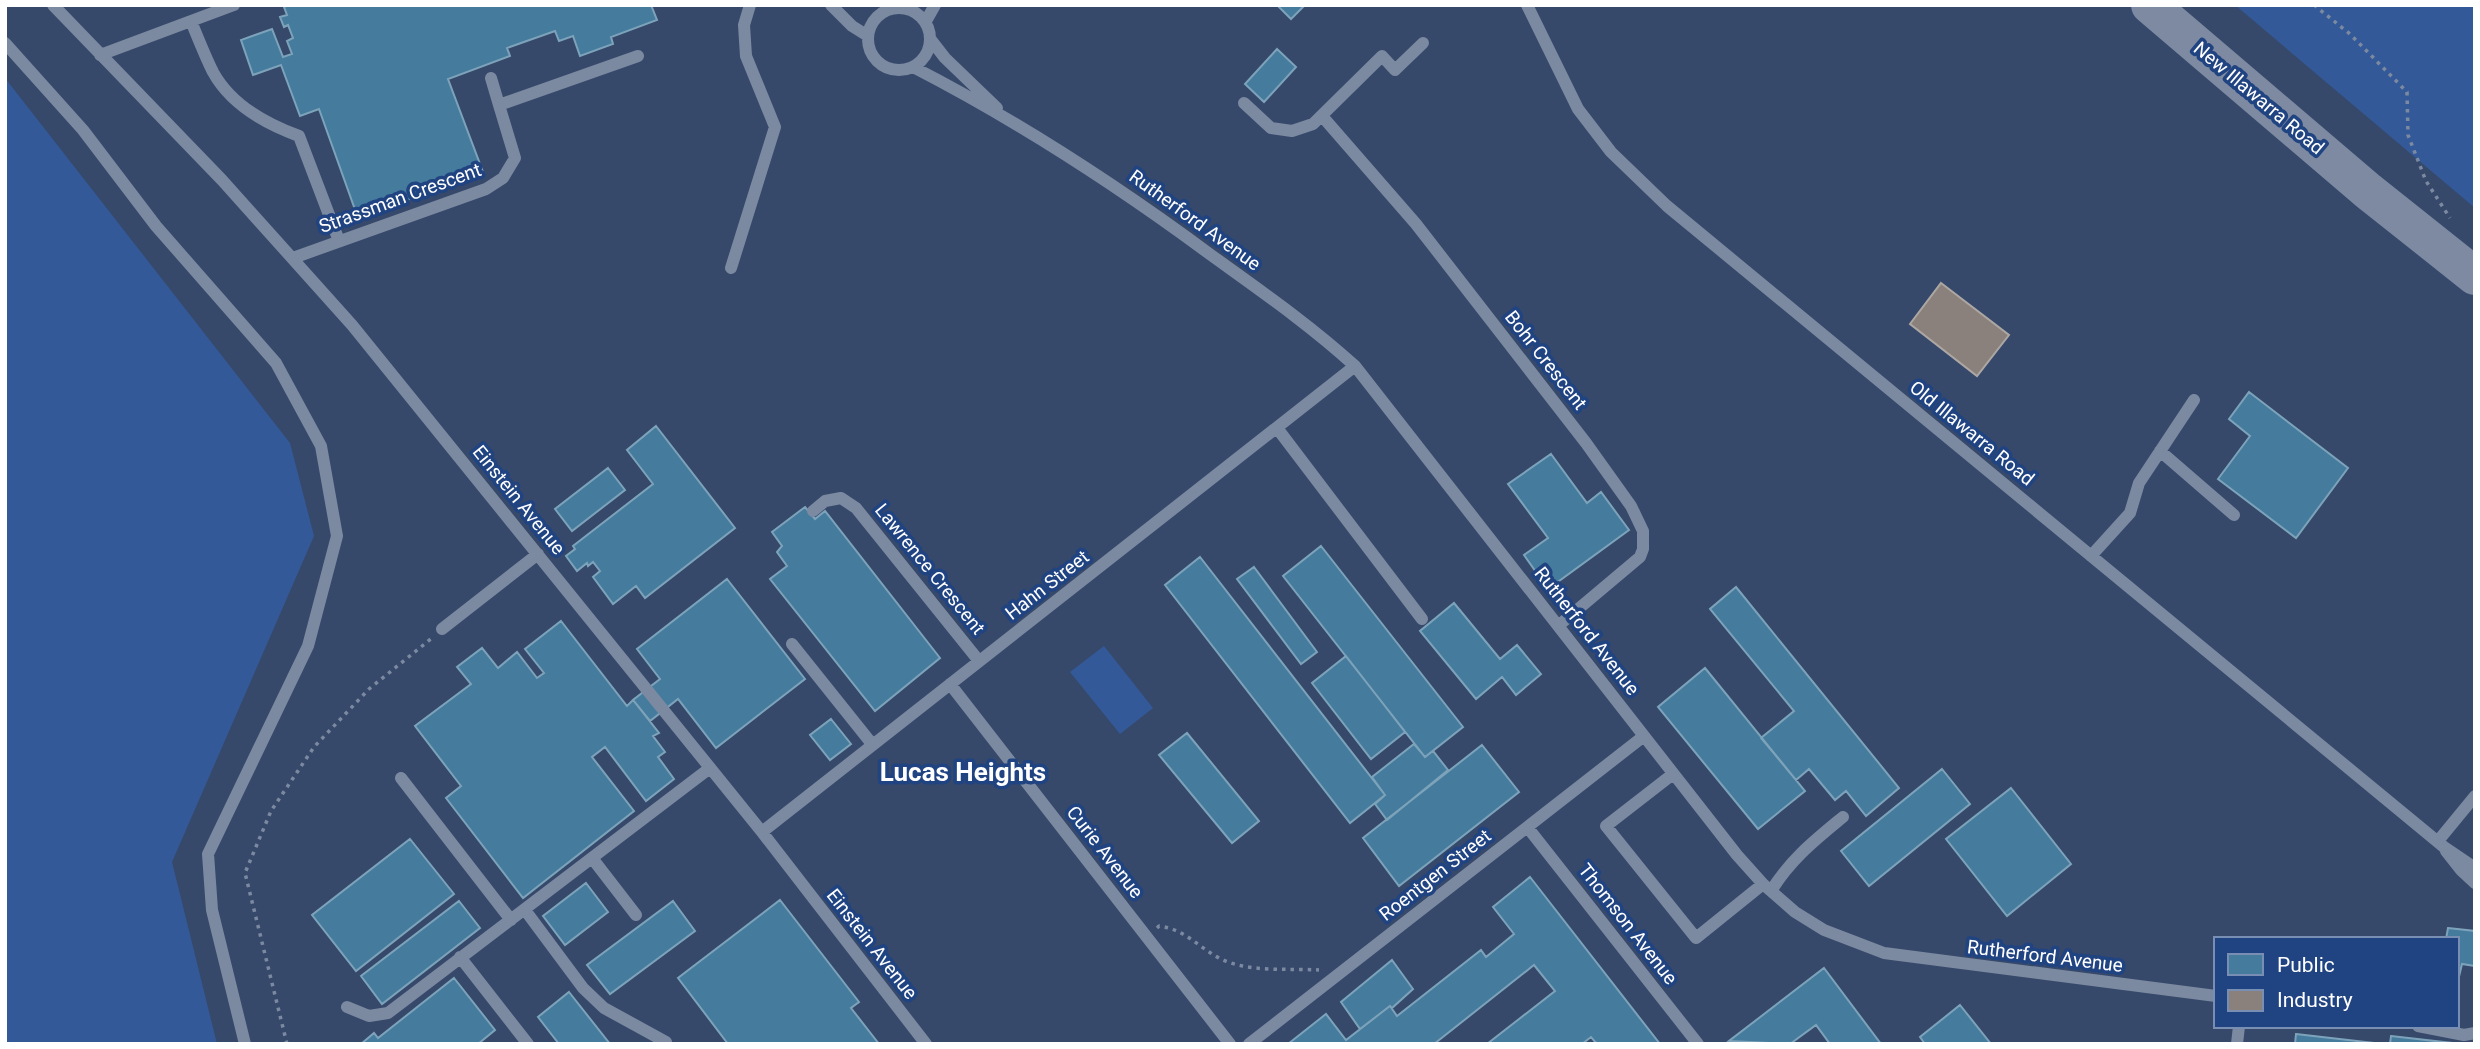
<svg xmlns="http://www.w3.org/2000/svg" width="2480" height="1049" font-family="Roboto,sans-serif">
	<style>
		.green { fill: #345998 }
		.public { fill: #457b9d; stroke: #7da3ba; stroke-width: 2 }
		.industry { fill: #8a817c; stroke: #ada7a3; stroke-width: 2 }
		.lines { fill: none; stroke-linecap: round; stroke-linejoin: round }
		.path { stroke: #7c8aa1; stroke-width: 3.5; stroke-dasharray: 3.5 5; stroke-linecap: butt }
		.lane { stroke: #7c8aa1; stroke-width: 12 }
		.highway { stroke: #7d8aa1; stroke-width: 38 }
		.labels { text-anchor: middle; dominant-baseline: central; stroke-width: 7; stroke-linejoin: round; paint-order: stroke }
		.street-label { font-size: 19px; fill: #fff; stroke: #204381 }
		.district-label { font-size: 26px; font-weight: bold; fill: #fff; stroke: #204381 }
	</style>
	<rect width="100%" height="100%" fill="#36496b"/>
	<path class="green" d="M2235,5H2475V208Z
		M5,78L290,443L314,536L172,862L217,1044H5Z
		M1104,646L1153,708L1120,734L1070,672Z"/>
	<path class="public" d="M289,5H651L657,20L611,37L613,44L580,56L573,36L559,41L555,31L507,48L510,56L448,79L483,172L358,218L319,109L300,116L281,65L253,75L241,40L272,29L283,57L292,54L287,41L293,38L288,25L284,27L280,17L287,15L284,7Z
		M1277,5H1305L1291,19Z
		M1277,49L1296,67L1264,102L1245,84Z
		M2249,392L2348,468L2296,538L2218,479L2250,436L2229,419Z
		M656,426L735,528L645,598L636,586L613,604L593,577L600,571L593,562L588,566L587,563L577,571L566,556L575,549L573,546L653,484L627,450Z
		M1551,454L1587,503L1601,492L1629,530L1548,589L1524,555L1548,538L1508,484Z
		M608,468L625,490L572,531L555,509Z
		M805,507L815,519L825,511L940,658L875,711L770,579L787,566L777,552L782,546L772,532Z
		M1321,546L1463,727L1425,757L1283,576Z
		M1200,557L1385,795L1350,823L1165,585Z
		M1254,567L1317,652L1301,664L1237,579Z
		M727,579L805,679L716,748L678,699L650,721L633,700L660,679L637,649Z
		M1736,587L1899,788L1866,816L1846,791L1835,800L1809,769L1796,780L1761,738L1794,711L1710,609Z
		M1454,603L1500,659L1517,645L1541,674L1516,695L1502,677L1476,699L1420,631Z
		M561,621L627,706L633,700L659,733L653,736L665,752L658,757L674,779L646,801L605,747L592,757L634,811L523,898L446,798L461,786L415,726L471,684L457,667L482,648L498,668L517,652L537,678L544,673L525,649Z
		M1346,656L1405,732L1371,759L1312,683Z
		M1705,668L1805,791L1758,829L1658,707Z
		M831,719L851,744L830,760L810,735Z
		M1187,733L1259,821L1232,843L1159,755Z
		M1414,744L1425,757L1433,751L1448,770L1387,820L1375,804L1385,795L1372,777Z
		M1482,745L1519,792L1399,886L1363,838Z
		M1942,769L1970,804L1869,886L1841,851Z
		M2011,788L2071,864L2007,916L1946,839Z
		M410,839L454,894L356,971L312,915Z
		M1530,877L1660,1044H1597L1591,1037L1582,1044H1487L1555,991L1534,965L1434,1044H1288L1326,1014L1346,1040L1390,1006L1397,1016L1481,950L1486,957L1514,934L1493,907Z
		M586,883L608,912L565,945L543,916Z
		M780,900L859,1002L851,1008L879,1044H728L678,978Z
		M459,901L480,928L382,1004L361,976Z
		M673,901L695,931L610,994L587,965Z
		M2448,928L2475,931V966L2462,964L2457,985V939H2446Z
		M1392,960L1413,989L1392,1008L1390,1006L1360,1029L1341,1002Z
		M1824,968L1881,1044H1830L1816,1025L1790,1044L1729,1041Z
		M454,978L495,1030L478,1044H361L374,1033L378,1038Z
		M569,992L610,1044H559L538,1017Z
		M1960,1005L1991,1044H1925L1920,1037Z
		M2296,1034L2383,1044H2295Z
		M2391,1036L2452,1043V1044H2390Z"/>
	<path class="industry" d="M1941,283L2009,335L1977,376L1910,324Z"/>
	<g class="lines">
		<path class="path" d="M2314,5L2350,34L2407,92L2408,135L2426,181L2450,218
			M1157,928L1159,926C1185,929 1199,948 1221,959C1250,973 1289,968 1319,970
			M287,1044L245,873L271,811L314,747L369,689L432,638"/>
		<path class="lane" d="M53,5L222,180L352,325L762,832L926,1044
			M831,5L852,26L868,36
			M1527,5L1578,109L1611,152L1667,206L2444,847L2475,868
			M868 39a31 31 0 1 1 62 0a31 31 0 1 1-62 0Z
			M191,21C198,38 205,56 213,72C231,105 266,124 299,136L339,241
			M926,21L935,5
			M931,40L945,58L997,108
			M5,43L83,130L156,226L276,363L321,446L337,536L308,646L208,854L212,910L245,1044
			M100,55L234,5
			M913,67C1020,122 1115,184 1211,255C1261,291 1310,325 1355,366L1737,855L1763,884L1795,912L1824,930L1884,953L2216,996
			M491,78L499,105
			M1244,103L1271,128L1292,131L1313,124L1382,56L1395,70L1423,43
			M1322,116L1416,224L1586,443L1631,506L1643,531V549L1640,557L1558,626
			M293,258L486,189L503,178L515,158L499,105L638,56
			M731,268L775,127L746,56L744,25L750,5
			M1277,428L1422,619
			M2160,451L2234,515
			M813,511L825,501L841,498L856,508L979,661
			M2091,556L2130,513L2139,483L2194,400
			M442,629L538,554
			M792,644L872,744
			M950,684L1230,1044
			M1673,774L1606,826L1696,938L1763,884
			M401,778L511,920
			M1528,828L1698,1044
			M762,832L1355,366
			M2438,841L2475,796
			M2446,851L2461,870L2475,883
			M592,858L636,915
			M1771,891C1791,859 1814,841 1843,817
			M525,910L583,988L604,1008L666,1042
			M460,957L528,1044
			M347,1007L369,1016L388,1013L710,768
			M2418,1026L2464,1035L2475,1033
			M1249,1044L1644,736
			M2237,1044L2239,1026"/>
		<path class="highway" d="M2150,5L2368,191L2475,276"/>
	</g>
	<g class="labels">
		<g class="street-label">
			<text transform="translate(2259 98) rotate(40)">New Illawarra Road</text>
			<text transform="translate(400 198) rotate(-20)">Strassman Crescent</text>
			<text transform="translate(1195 220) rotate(36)">Rutherford Avenue</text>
			<text transform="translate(1546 360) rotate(52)">Bohr Crescent</text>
			<text transform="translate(1972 433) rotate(39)">Old Illawarra Road</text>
			<text transform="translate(519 500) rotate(51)">Einstein Avenue</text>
			<text transform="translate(930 569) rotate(51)">Lawrence Crescent</text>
			<text transform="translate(1047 585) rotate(-38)">Hahn Street</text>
			<text transform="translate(1587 631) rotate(52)">Rutherford Avenue</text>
			<text transform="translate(1105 852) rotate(52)">Curie Avenue</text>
			<text transform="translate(1435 875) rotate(-38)">Roentgen Street</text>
			<text transform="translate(1628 924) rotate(52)">Thomson Avenue</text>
			<text transform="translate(872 944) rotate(52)">Einstein Avenue</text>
			<text transform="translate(2045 956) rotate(7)">Rutherford Avenue</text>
		</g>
		<g class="district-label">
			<text x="963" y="772">Lucas Heights</text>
		</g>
	</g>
	<rect width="2480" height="1049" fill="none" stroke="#ffffff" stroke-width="14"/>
	<rect x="2214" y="937" width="245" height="91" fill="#204381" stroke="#798eb3" stroke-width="2"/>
	<rect x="2228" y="954" width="35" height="21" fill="#457b9d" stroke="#798eb3" stroke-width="2"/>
	<text x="2277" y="972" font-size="21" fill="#ffffff">Public</text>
	<rect x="2228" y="990" width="35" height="21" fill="#8a817c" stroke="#798eb3" stroke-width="2"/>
	<text x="2277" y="1007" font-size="21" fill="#ffffff">Industry</text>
</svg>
